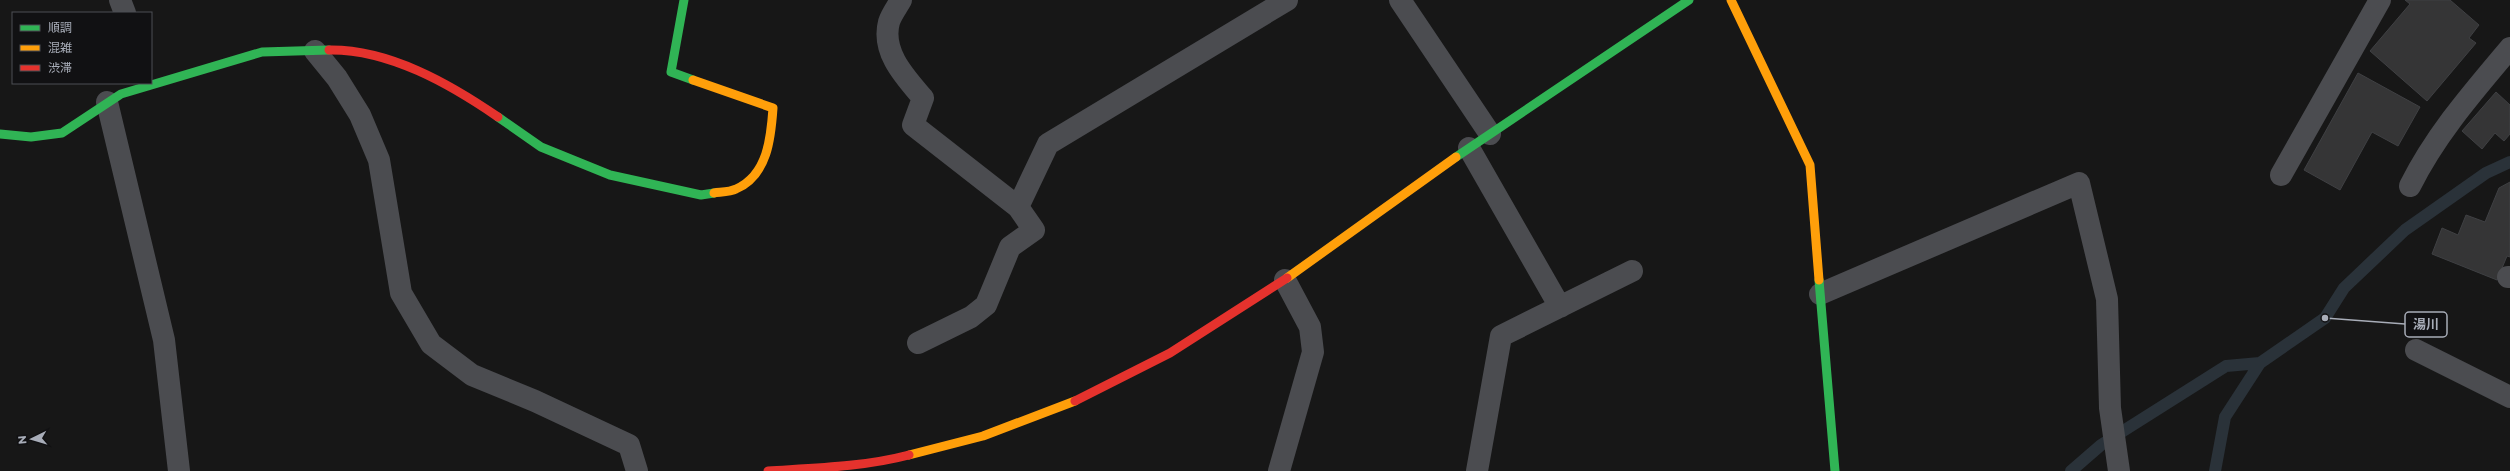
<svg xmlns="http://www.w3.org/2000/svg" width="2510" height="471" font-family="Montserrat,'Noto Sans JP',sans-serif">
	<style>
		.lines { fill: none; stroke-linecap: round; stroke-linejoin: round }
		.stream { stroke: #2a3239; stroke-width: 12 }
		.building { fill: #353536; stroke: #3f4043 }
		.lane { stroke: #4b4c50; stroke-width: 22 }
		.street { stroke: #4b4c50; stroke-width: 22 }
		.fast { stroke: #30b455; stroke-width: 9 }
		.slow { stroke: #ff9f0a; stroke-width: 9 }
		.jam { stroke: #e5322d; stroke-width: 9 }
		.leader { fill: none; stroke: #a8adb8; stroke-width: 1.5 }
		.callout-dot { fill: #a8adb8; stroke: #111113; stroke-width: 1.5 }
		.callout { fill: #111113; stroke: #a8adb8; stroke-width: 1.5 }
		.callout-label { font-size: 13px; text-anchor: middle; font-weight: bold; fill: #a8adb8 }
	</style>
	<rect width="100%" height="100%" fill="#171717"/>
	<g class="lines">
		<path class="stream" d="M2071,471L2101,445L2226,366L2260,363L2325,318L2344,288L2405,230L2486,173L2510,162
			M2215,471L2225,417L2260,363"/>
	</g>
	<path class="building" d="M2405,0H2450L2479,25L2469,38L2476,43L2427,101L2370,51L2410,4Z
		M2358,73L2420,107L2398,146L2372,132L2340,190L2304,170Z
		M2496,92L2510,105V134L2504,141L2495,133L2482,149L2462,131Z
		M2510,182V257L2507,256L2497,280L2432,254L2442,228L2458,235L2466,215L2485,222L2499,188Z"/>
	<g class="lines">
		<path class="lane" d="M901,0C897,7 891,15 889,22C881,52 905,77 923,98L913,125L1018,207
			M1400,0L1490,134
			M315,51L337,78L360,115L379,160L401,293L431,344L472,375L535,401L629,445L637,471
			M1469,148L1560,307
			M2281,175L2380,0
			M2410,186C2436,134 2473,92 2510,48
			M2508,277H2510
			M1820,294L2079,183L2107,299L2110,408L2119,471
			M918,343L971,317L986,305L1010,247L1034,230L1018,207L1048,144L1287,0
			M2416,350L2510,397
			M1279,471L1313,352L1310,327L1285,280
			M1477,471L1501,336L1632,271"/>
		<path class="street" d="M120,0L125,13
			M107,102L164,340L179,471"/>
		<path class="fast" d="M684,0L671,72L693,80
			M498,117L541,147L610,175L701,195L714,193
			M0,134L31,137L62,133L121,94L262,52L329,50
			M1456,157L1689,0
			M1819,280L1835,471"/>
		<path class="slow" d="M1731,0L1810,165L1819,280
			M693,80L773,108C771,137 768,175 736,189C730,192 721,192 714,193
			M1287,278L1456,157
			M909,455L983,436L1075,401"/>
		<path class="jam" d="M329,50C389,49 450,84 498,117
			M1075,401L1170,353L1287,278
			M768,471C816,468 863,467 909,455"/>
	</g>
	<path class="leader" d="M2325 318L2405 324"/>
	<circle class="callout-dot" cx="2325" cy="318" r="4"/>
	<rect class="callout" x="2405" y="312" width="42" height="25" rx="4"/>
	<g class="callout-label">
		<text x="2426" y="329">湯川</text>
	</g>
	<rect x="12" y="12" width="140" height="72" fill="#111113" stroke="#4d4f55"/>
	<rect x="20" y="25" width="20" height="6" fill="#30b455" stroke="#4d4f55"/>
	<text x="48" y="32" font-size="12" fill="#a8adb8">順調</text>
	<rect x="20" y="45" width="20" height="6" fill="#ff9f0a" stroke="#4d4f55"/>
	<text x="48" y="52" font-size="12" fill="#a8adb8">混雑</text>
	<rect x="20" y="65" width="20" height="6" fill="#e5322d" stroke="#4d4f55"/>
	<text x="48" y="72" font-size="12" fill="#a8adb8">渋滞</text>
	<g transform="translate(32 439) rotate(265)" stroke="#111113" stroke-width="3" paint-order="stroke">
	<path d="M0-3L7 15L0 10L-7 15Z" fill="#a8adb8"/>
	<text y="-6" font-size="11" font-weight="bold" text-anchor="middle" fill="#a8adb8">N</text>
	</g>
</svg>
